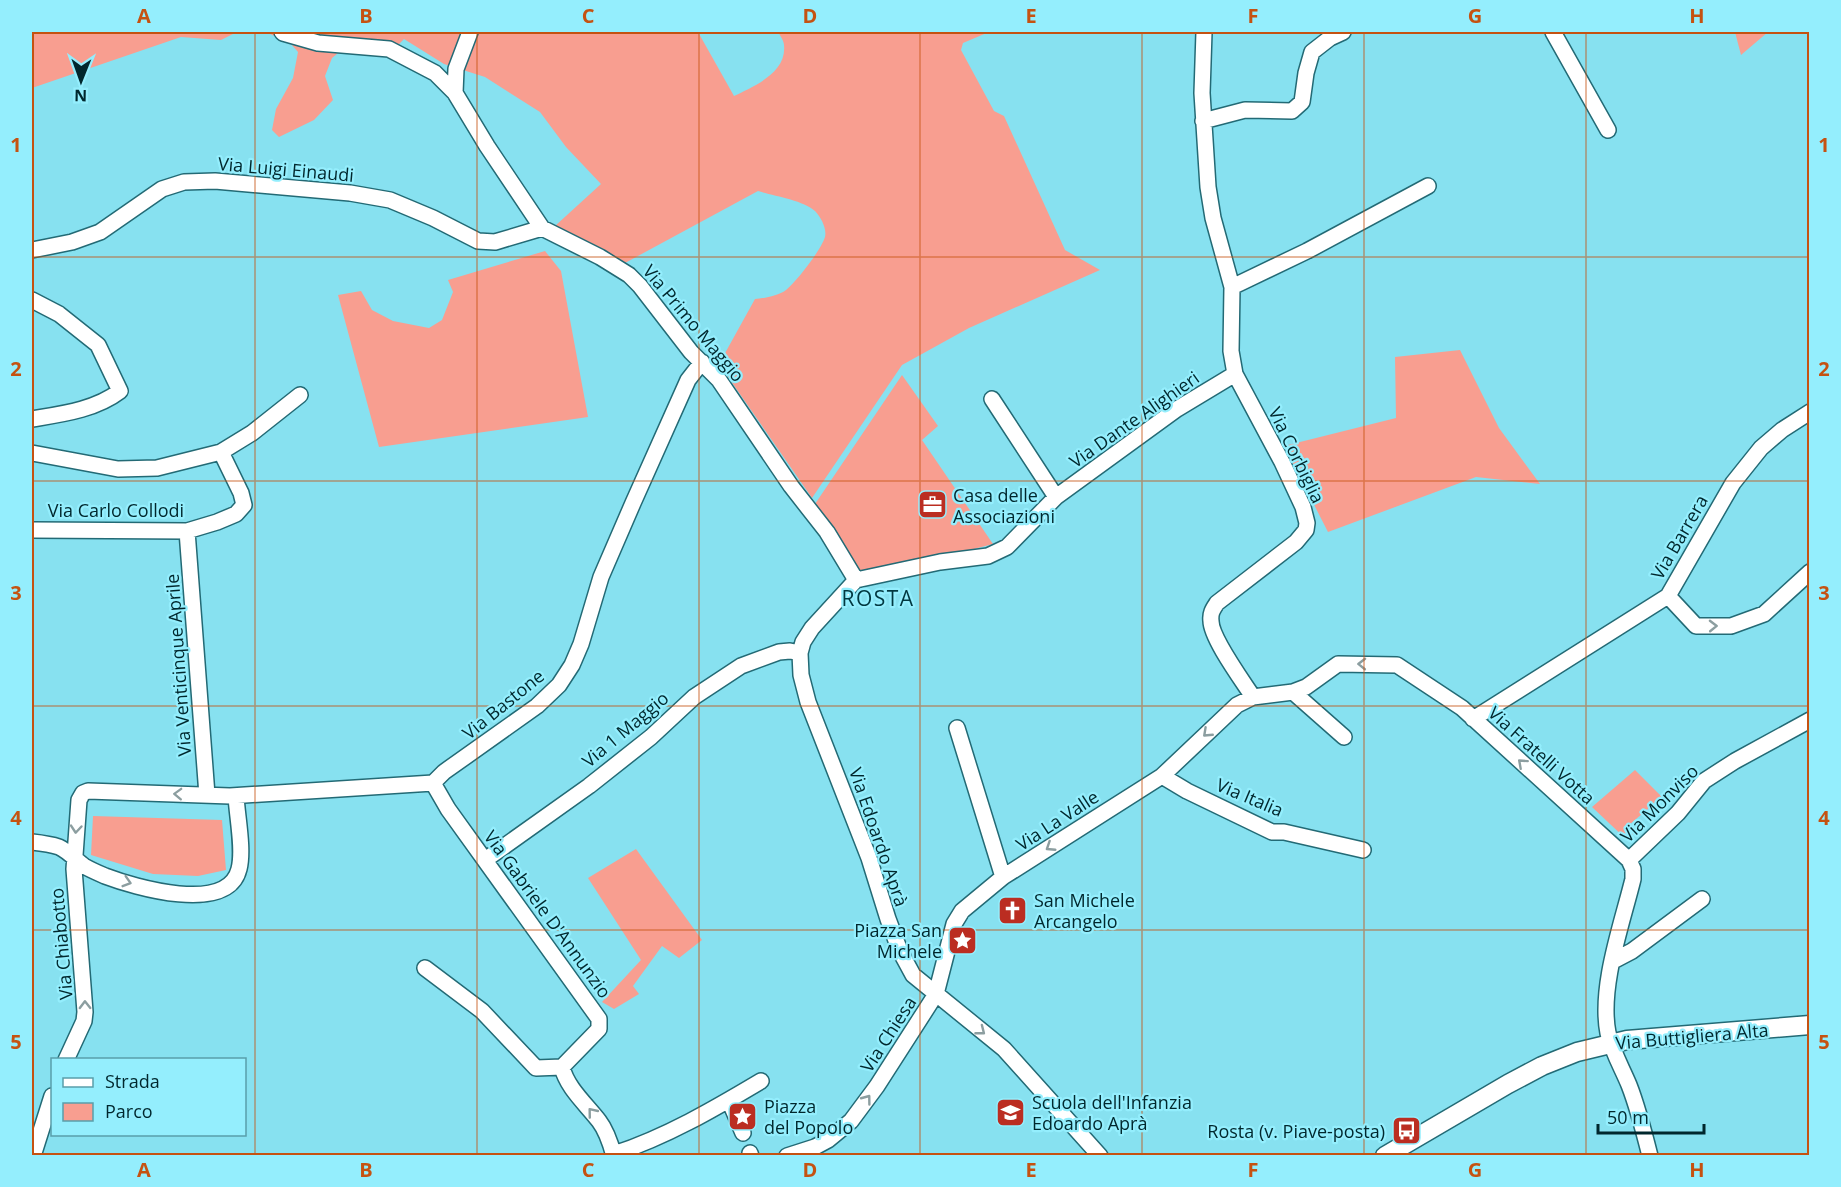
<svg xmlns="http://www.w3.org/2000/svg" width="1841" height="1187" font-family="'Open Sans',sans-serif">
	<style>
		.green { fill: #f89e90 }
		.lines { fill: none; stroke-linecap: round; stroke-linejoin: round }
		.minor-casing { stroke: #236a75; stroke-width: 18 }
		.tertiary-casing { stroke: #236a75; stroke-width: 21 }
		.minor { stroke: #fff; stroke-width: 15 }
		.tertiary { stroke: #fff; stroke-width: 18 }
		.oneway { stroke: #8c9ea0 }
		.grid { fill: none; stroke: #c55211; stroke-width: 1.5; stroke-opacity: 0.55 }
		.labels { text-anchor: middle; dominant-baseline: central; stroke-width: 4.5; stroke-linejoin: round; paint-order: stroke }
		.street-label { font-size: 18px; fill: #00272d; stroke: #94eefd }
		.poi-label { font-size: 18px; fill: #00272d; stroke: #94eefd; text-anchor: start }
		.quarter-label { font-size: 21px; letter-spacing: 1.5px; fill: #023840; stroke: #94eefd }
		.neatline { fill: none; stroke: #c55211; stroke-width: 2 }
		.grid-label { font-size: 20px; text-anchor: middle; font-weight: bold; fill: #c55211 }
	</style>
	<rect width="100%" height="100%" fill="#87e1f0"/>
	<path class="green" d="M32,32H237L221,40L181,37L32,88Z
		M266,32H698L734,96C754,86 787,73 784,45C784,41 780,35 778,32H989L963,43L961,50L994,111L1004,116L1065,250L1100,270L969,328L902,365L812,498L719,364L755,299C765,298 778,296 786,290C797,281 821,250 825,237C827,229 821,217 815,211C803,200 774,196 758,191L625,263L555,226L601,184L566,147L540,112L485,77L444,64L404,39L398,45L354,40L332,58L325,76L333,100L314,120L279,137L272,130L276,109L293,78L298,52L291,44Z
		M1735,32H1768L1741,55Z
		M545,251L561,271L588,417L379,447L338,295L361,291L372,310L393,321L429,328L442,320L453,292L448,280Z
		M1460,350L1499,428L1540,484L1476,477L1328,532L1284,446L1396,418L1395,357Z
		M902,375L938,426L922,440L993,544L863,578L815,504Z
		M1635,770L1662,797L1629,825L1635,833L1627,840L1592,807Z
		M93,816L222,820L226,870L198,876L153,874L91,855Z
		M636,849L702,940L679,958L662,946L633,986L639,994L614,1009L602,1002L641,960L588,878Z"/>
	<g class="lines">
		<defs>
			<path id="minor" d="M282,32L283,33L318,43L389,49L435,73L455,93L487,146L542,228L600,257L629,275L640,286L691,352L719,380L791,486L827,532L856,580
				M1204,32L1202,93L1208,187L1213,218L1232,287L1231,351L1235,374L1282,462L1303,507L1307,523L1306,530L1296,542L1217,603C1213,609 1210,613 1211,621C1211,638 1242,680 1253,697
				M1553,32L1608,130
				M455,93L456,69L470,32
				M1203,121L1245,110L1292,111L1302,102L1306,73L1312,52L1330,38L1343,32
				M32,250L72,242L100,232L162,189L184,182L215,181L350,193L390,200L433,218L478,241L495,242L542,228
				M1232,287L1307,251L1428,186
				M32,300L59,314L98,345L120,391C95,410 62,414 32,419
				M992,399L1056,497
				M32,453L118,469L157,468L221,452L252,433L300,395
				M32,530L187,531L217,522L236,514L244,505L241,493L221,452
				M187,531L207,795
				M856,580L812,628L803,642L800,653L801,675L808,702L869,858L888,919L900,951L913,975L1004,1049L1100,1156
				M856,580L940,562L988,556L1007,547L1056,497L1177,409L1235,374
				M1668,596L1696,626H1731L1764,614L1810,572
				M1293,692L1344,737
				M1473,719L1668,596L1733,483L1761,448L1782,430L1810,412
				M957,728L1003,877
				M1162,776L1187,791L1272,832H1284L1363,850
				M433,783L448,809L599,1019V1029L562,1067C567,1088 586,1104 599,1121C606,1130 611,1145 614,1156
				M32,842C41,843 50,844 59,847C68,851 76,860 84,866C91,870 98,873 105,876C134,887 228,915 239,869C244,850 237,816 236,796
				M485,860L589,786L651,737L694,697L741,666L779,652L790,651L800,653
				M1629,860L1678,813L1704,781L1735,761L1810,720
				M1613,961L1632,951L1702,899
				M425,968L482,1011L536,1068L562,1067
				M66,1060L84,1021L85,1012L74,869L79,800L83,793L88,791L230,796L433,783L444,772L537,706L559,685L572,665L581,644L601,577L633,503L688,380L702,362
				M729,1100L743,1133
				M750,1153L751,1156
				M614,1154C666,1137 714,1109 761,1081
				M33,1156L52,1096
				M787,1156L815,1147L828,1140L851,1121L877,1086L936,994L954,924L962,911L1003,877L1162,776L1237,705L1253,697L1293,692L1306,687L1338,664L1397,665L1462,708L1629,860L1633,869V879C1622,924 1599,987 1608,1033C1612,1051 1622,1068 1629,1085C1638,1108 1644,1132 1650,1156"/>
			<path id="tertiary" d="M1385,1156L1508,1084L1542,1066L1577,1052L1627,1040L1810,1025"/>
		</defs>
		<use href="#minor" class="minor-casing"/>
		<use href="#tertiary" class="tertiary-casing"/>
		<use href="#minor" class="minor"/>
		<use href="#tertiary" class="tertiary"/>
	</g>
	<defs><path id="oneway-chevron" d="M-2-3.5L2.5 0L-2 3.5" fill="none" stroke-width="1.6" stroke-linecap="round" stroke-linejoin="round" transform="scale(1.5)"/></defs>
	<g class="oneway">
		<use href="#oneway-chevron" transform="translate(1713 626) rotate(-1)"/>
		<use href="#oneway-chevron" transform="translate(1362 664) rotate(-179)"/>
		<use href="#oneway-chevron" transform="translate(1207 733) rotate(137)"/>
		<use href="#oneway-chevron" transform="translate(1522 763) rotate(-138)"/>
		<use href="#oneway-chevron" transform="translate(178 794) rotate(-178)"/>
		<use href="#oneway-chevron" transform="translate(76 829) rotate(95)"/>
		<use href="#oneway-chevron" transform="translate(1050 847) rotate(147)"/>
		<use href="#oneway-chevron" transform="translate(127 882) rotate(17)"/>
		<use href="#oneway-chevron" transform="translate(85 1005) rotate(-91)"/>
		<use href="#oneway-chevron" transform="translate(981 1031) rotate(38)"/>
		<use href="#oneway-chevron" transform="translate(867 1099) rotate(-53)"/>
		<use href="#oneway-chevron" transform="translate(592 1112) rotate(-129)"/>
	</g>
	<path class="grid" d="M255,32V1156M477,32V1156M699,32V1156M920,32V1156M1142,32V1156M1364,32V1156M1586,32V1156M32,257H1810M32,481H1810M32,706H1810M32,930H1810"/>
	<defs>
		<symbol id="office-square" viewBox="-11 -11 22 22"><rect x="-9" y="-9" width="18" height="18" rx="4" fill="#bb2d21" stroke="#94eefd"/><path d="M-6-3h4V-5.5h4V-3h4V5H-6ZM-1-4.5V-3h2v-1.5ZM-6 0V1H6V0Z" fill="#fff"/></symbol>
		<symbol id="church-square" viewBox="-11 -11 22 22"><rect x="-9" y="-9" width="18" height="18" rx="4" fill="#bb2d21" stroke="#94eefd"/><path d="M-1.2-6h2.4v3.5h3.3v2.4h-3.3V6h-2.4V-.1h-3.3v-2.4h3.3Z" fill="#fff"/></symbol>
		<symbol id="sight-square" viewBox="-11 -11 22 22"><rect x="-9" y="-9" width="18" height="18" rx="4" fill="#bb2d21" stroke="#94eefd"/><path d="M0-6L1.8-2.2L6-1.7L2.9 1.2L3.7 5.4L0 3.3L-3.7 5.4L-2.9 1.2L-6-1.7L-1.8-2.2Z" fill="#fff"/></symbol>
		<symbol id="school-square" viewBox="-11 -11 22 22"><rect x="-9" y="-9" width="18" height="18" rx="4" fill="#bb2d21" stroke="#94eefd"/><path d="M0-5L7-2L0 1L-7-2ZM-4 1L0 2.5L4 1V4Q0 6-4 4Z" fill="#fff"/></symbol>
		<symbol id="bus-square" viewBox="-11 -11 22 22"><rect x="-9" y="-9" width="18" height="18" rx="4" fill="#bb2d21" stroke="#94eefd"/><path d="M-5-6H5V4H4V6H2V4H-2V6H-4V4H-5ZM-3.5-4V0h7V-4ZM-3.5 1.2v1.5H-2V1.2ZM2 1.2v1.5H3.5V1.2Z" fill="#fff"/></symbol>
	</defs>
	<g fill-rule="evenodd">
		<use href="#office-square" x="916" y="488" width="33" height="33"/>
		<use href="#church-square" x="996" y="894" width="33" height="33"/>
		<use href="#sight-square" x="946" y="924" width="33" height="33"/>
		<use href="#school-square" x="994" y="1096" width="33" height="33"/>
		<use href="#sight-square" x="726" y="1100" width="33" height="33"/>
		<use href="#bus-square" x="1390" y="1114" width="33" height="33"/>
	</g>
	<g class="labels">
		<g class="street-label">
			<text transform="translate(286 169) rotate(5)">Via Luigi Einaudi</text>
			<text transform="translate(694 323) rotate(50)">Via Primo Maggio</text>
			<text transform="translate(1134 419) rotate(-35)">Via Dante Alighieri</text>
			<text transform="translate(1297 455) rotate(64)">Via Corbiglia</text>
			<text x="116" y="510">Via Carlo Collodi</text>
			<text transform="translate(1679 537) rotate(-60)">Via Barrera</text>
			<text transform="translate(178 665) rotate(-94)">Via Venticinque Aprile</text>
			<text transform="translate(503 704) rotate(-39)">Via Bastone</text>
			<text transform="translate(625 729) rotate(-40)">Via 1 Maggio</text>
			<text transform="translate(1542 755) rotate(42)">Via Fratelli Votta</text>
			<text transform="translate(1250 797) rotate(23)">Via Italia</text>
			<text transform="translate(1659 803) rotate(-45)">Via Monviso</text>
			<text transform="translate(1057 820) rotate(-33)">Via La Valle</text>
			<text transform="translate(879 837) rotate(71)">Via Edoardo Aprà</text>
			<text transform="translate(548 914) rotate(54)">Via Gabriele D'Annunzio</text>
			<text transform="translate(61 944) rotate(-95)">Via Chiabotto</text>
			<text transform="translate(888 1034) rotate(-57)">Via Chiesa</text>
			<text transform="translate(1692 1036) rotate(-5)">Via Buttigliera Alta</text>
		</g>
		<g class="poi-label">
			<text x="953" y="495">Casa delle<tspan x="953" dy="21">Associazioni</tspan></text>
			<text x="1034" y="900">San Michele<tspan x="1034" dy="21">Arcangelo</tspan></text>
			<text x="942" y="930" text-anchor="end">Piazza San<tspan x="942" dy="21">Michele</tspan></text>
			<text x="1032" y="1102">Scuola dell'Infanzia<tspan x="1032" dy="21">Edoardo Aprà</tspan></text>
			<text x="764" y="1106">Piazza<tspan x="764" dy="21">del Popolo</tspan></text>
			<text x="1385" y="1131" text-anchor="end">Rosta (v. Piave-posta)</text>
		</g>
		<g class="quarter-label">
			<text x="878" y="598">ROSTA</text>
		</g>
	</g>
	<rect width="1841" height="1187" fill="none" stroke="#94eefd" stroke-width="66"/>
	<rect x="51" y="1058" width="195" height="78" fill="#94eefd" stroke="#599eaa" stroke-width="1.5"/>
	<rect x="63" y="1078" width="30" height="9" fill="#ffffff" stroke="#599eaa" stroke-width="1.5"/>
	<text x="105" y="1088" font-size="18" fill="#00272d">Strada</text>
	<rect x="63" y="1103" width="30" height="18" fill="#f89e90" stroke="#599eaa" stroke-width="1.5"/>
	<text x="105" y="1118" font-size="18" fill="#00272d">Parco</text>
	<g transform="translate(81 81) rotate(181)" stroke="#94eefd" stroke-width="4.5" paint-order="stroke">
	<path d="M0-4.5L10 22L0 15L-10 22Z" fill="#00272d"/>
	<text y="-9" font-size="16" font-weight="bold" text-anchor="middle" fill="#00272d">N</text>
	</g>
	<path d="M1598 1124v9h106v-9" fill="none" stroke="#00272d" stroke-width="3"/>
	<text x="1607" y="1124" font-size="18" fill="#00272d" stroke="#94eefd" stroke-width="4.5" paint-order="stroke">50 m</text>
	<rect x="33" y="33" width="1775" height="1121" class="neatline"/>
	<g class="grid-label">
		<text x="144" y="23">A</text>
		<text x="366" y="23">B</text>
		<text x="588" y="23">C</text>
		<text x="810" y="23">D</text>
		<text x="1031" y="23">E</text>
		<text x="1253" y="23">F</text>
		<text x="1475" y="23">G</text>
		<text x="1697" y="23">H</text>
		<text x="16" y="152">1</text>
		<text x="1824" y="152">1</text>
		<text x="16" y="376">2</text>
		<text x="1824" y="376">2</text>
		<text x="16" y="600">3</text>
		<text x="1824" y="600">3</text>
		<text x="16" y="825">4</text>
		<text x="1824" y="825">4</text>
		<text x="16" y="1049">5</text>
		<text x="1824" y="1049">5</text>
		<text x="144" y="1177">A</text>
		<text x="366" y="1177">B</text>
		<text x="588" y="1177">C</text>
		<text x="810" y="1177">D</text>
		<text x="1031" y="1177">E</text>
		<text x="1253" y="1177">F</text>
		<text x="1475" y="1177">G</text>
		<text x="1697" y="1177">H</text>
	</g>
</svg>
